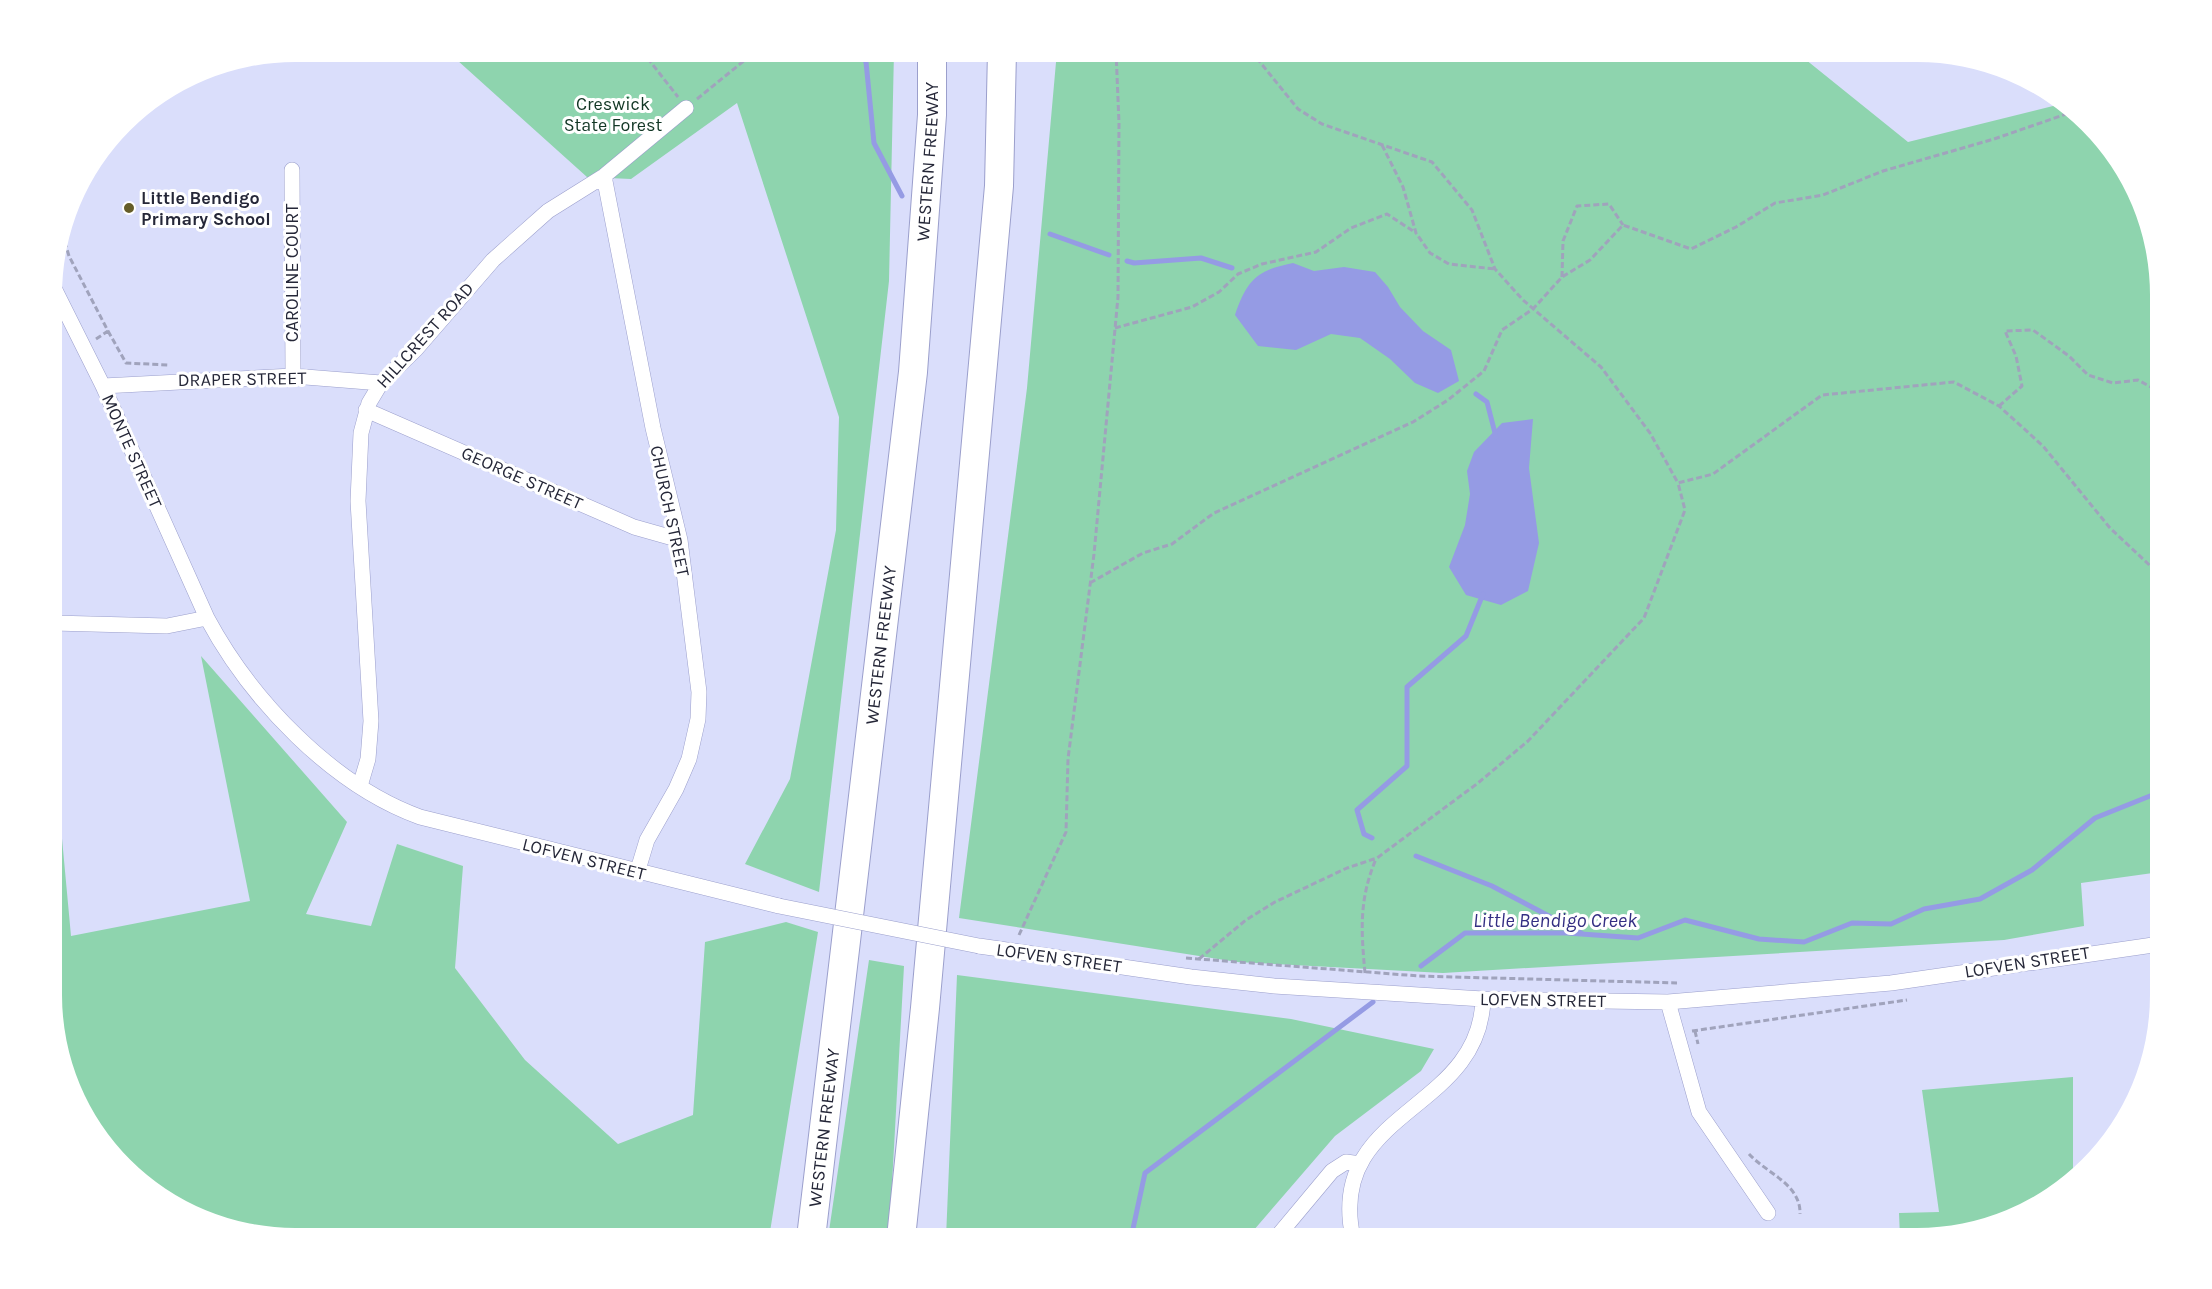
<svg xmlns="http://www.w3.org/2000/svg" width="2212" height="1289" font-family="Karla,sans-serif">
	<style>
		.green { fill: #8ed4ae }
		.water { fill: #959be4 }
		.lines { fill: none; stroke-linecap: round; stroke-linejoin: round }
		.stream { stroke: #959be4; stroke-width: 5 }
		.street-casing { stroke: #9b9fcc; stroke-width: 16 }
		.highway-casing { stroke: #9b9fcc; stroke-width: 30 }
		.path { stroke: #a0a3bc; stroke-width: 3; stroke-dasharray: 6 3; stroke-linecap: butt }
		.street { stroke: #fff; stroke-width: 15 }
		.highway { stroke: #fff; stroke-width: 28 }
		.street-bridge-casing { stroke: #9b9fcc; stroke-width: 16; stroke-linecap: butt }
		.street-bridge { stroke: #fff; stroke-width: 15 }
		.poi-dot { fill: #655d29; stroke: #fff; stroke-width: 2 }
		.labels { text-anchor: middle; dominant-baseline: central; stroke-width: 6; stroke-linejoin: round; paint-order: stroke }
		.park-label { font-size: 18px; fill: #123725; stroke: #fff }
		.street-label { font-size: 18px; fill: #252738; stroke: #fff }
		.poi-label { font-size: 18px; font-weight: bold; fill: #252738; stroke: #fff; text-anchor: start }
		.water-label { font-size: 20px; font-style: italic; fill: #342f83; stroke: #fff }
	</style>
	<rect width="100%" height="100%" fill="#dadefb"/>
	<path class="green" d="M447,51H894L889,281L819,892L745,864L790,779L836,530L839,417L737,103L631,179L587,177Z
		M1057,51H1795L1908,142L2065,103L2089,122L2128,173L2160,278V872L2081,883L2084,926L2004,940L1443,973L1237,962L959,918L1027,388Z
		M201,656L347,822L306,914L371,926L397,844L463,866L455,968L525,1060L618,1144L693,1115L705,942L786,922L818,932L769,1238H294L231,1230L173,1205L92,1129L53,1026V741L71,936L250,901Z
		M869,960L904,966L889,1238H828Z
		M957,975L1291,1019L1434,1049L1421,1071L1335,1136L1247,1238H946Z
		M2073,1077V1179L2039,1205L1933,1237L1900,1238L1899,1213L1939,1212L1922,1090Z"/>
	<path class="water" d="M1293,263L1314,271L1344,267L1375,272L1388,287L1400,307L1423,331L1451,350L1459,381L1438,393L1415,383L1390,359L1360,338L1331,334L1296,350L1258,346L1235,315C1247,280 1257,270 1293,263Z
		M1533,419L1529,468L1539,543L1528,591L1501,605L1466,595L1449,567L1465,525L1470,494L1467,471L1474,452L1502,423Z"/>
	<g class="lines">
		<path class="stream" d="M857,51L866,62L874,143L902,196
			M1050,234L1109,255
			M1127,261L1134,263L1201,258L1232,268
			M1476,394L1487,402L1496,437
			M1372,838L1364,834L1357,810L1407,766V687L1466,636L1483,594
			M1416,856L1492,886L1583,934
			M1421,966L1465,933H1567L1638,938L1685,920L1759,939L1804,942L1852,923L1891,924L1924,909L1980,899L2032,870L2095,818L2160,792
			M1131,1238L1145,1173L1373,1002"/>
		<defs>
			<path id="street" d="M292,170L293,376
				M604,176L653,428L680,540L699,692L698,719L689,759L676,789L647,840L637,873
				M53,286L103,386L207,618
				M103,386L293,376L381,383
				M366,410L634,527L680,540
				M53,623L167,626L207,618C251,700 332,785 420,817L779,906
				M360,786L368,759L371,721L358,501L361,433L369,403L381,383L416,349L493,260L548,211L604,176L686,108
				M979,946L1191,977L1274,986L1483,999L1668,1002L1891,983L2160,944
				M1668,1002L1699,1112L1768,1213
				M1276,1238L1332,1171L1346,1162L1360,1164
				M1353,1238C1325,1109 1480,1113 1483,999"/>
			<g id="highway">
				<path id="s1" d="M811,1238L913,372L932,115V51"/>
				<path d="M901,1238L925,1008L999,186L1002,51"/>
			</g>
		</defs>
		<use href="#street" class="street-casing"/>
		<use href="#highway" class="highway-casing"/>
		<path class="path" d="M642,51L678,97
			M1251,51L1298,109L1322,124L1432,162L1472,210L1495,269L1523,300L1601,367L1650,433L1678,483L1713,474L1822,395L1954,382L1999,406L2043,446L2110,528L2160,575
			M697,99L756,51
			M1382,145L1403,187L1416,233L1430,253L1449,264L1495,269
			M62,233L69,256L108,331L96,339
			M1562,277L1563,241L1577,206L1609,204L1623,225
			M1115,328L1192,307L1219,292L1238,274L1262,264L1316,252L1351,228L1387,214L1416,233
			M108,331L126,363L168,365
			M1999,406L2022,386L2016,356L2005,331L2033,330L2069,356L2088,375L2113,383L2138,380L2160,392
			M1090,583L1143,553L1172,544L1214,513L1413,422L1448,400L1484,371L1502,330L1533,309L1562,277L1590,260L1623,225L1691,249L1736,227L1775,203L1823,195L1883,171L1994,139L2075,111
			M1019,935L1066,832L1068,759L1094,554L1118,297L1119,123L1116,51
			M1186,958L1419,976L1677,983
			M1199,959L1246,920L1275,902L1347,868L1377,858L1478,783L1528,741L1644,618L1685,510L1678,483
			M1365,973C1361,930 1359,899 1376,859
			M1692,1031L1907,1000
			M1695,1031L1698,1044
			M1749,1154C1766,1173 1801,1184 1800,1214"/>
		<use href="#street" class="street"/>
		<use href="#highway" class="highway"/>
		<defs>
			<path id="street-bridge" d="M779,906L979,946"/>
		</defs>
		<use href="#street-bridge" class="street-bridge-casing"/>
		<use href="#street-bridge" class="street-bridge"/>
	</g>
	<circle class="poi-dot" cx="129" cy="208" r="6"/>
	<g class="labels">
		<g class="park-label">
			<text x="613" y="104">Creswick<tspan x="613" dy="21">State Forest</tspan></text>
		</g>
		<g class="street-label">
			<text stroke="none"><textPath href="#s1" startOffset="1083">WESTERN FREEWAY</textPath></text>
			<text transform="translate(292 273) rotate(-90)">CAROLINE COURT</text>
			<text transform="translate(425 335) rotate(-48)">HILLCREST ROAD</text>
			<text transform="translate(242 379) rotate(-1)">DRAPER STREET</text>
			<text transform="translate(132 451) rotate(66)">MONTE STREET</text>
			<text transform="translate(522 478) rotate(24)">GEORGE STREET</text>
			<text transform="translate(670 511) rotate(78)">CHURCH STREET</text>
			<text stroke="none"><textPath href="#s1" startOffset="597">WESTERN FREEWAY</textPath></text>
			<text transform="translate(584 859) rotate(14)">LOFVEN STREET</text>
			<text transform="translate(1059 958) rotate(8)">LOFVEN STREET</text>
			<text transform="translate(2027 962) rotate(-9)">LOFVEN STREET</text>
			<text transform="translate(1543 1000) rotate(1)">LOFVEN STREET</text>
			<text stroke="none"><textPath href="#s1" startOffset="111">WESTERN FREEWAY</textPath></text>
		</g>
		<g class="poi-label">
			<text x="141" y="198">Little Bendigo<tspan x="141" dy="21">Primary School</tspan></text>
		</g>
		<g class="water-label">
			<text x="1555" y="920">Little Bendigo Creek</text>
		</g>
	</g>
	<path d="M0 0H2212V1289H0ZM295 62H1917A233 233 0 0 1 2150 295V995A233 233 0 0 1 1917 1228H295A233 233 0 0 1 62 995V295A233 233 0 0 1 295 62Z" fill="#fff" fill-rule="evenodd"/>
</svg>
